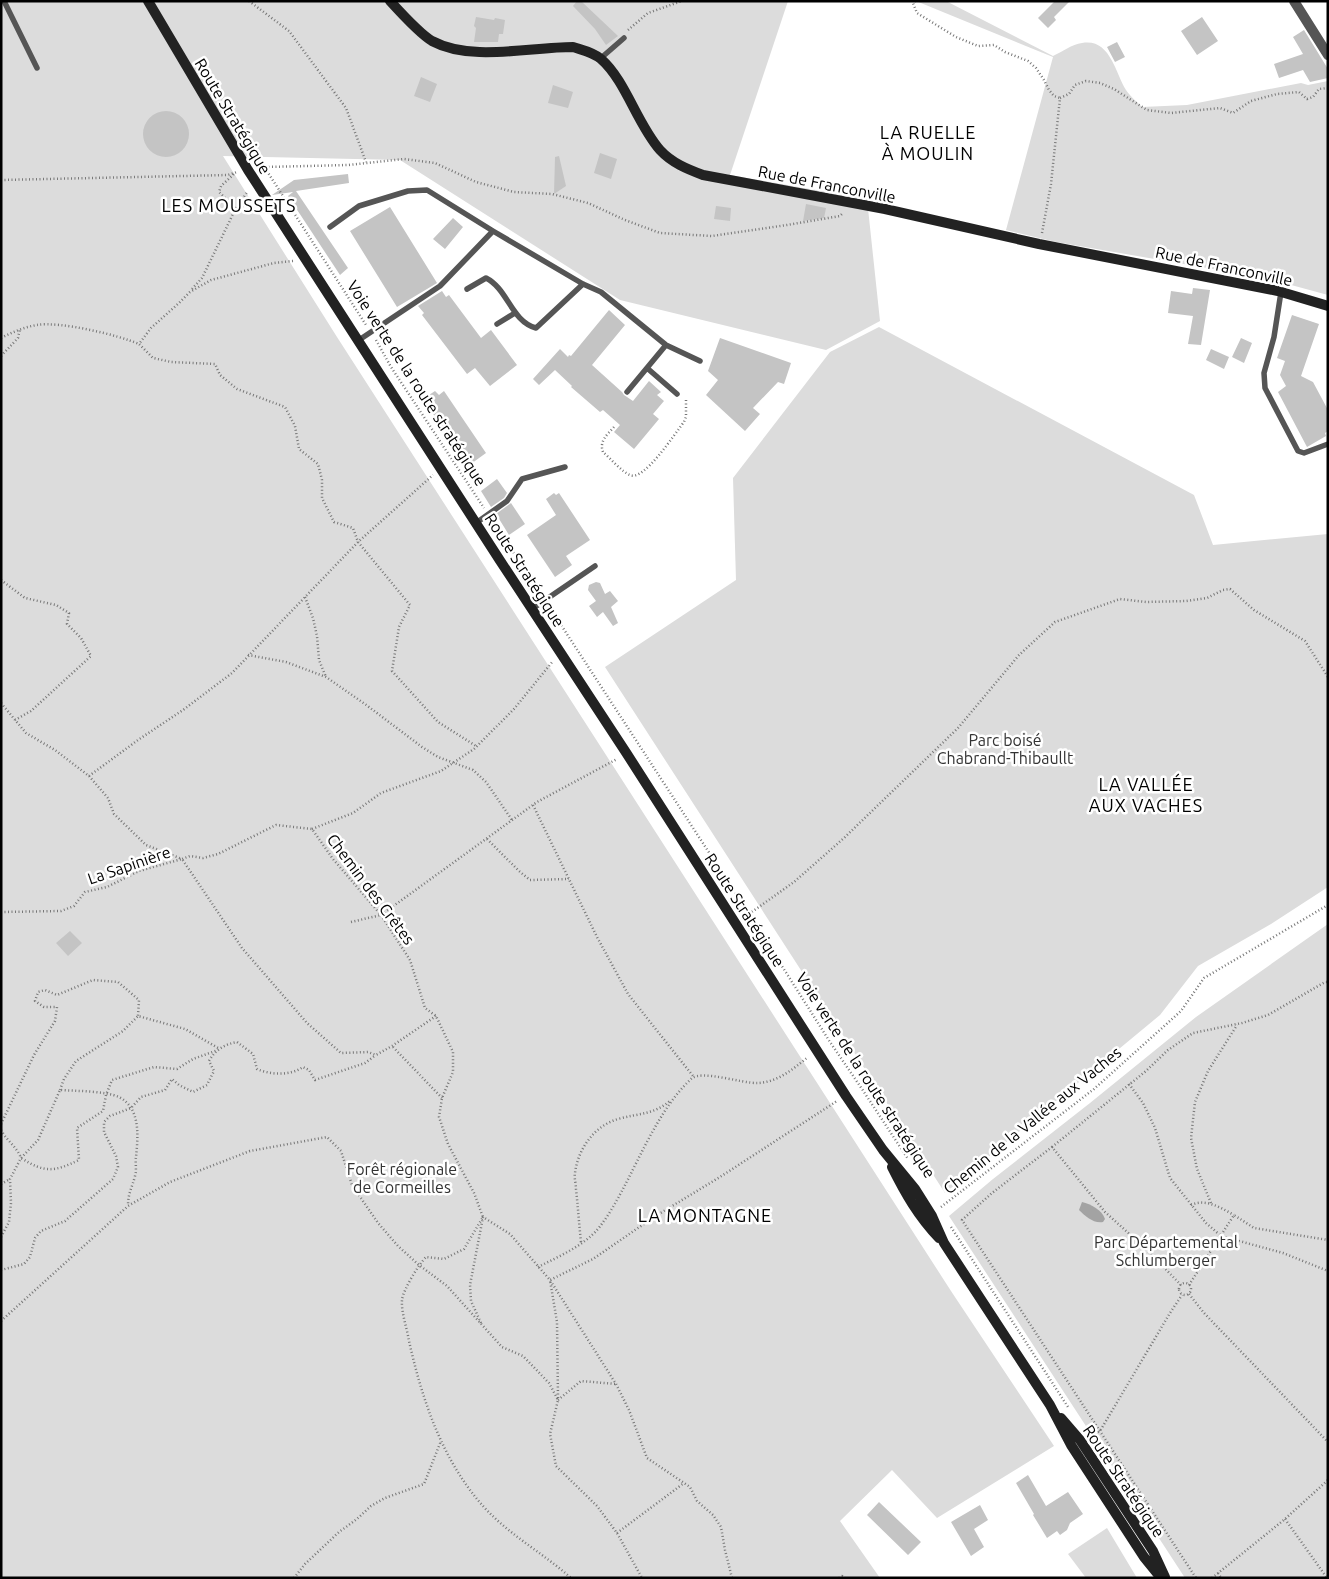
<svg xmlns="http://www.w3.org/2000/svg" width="1329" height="1579" font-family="Ubuntu,sans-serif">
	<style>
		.green { fill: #dcdcdc }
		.water { fill: #a3a3a3 }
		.building { fill: #c4c4c4 }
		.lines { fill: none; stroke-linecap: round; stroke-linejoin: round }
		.path { stroke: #777; stroke-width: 2.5; stroke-dasharray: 1 2.5; stroke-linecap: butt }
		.lane { stroke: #555; stroke-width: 5.5 }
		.street { stroke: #555; stroke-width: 10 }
		.secondary { stroke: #222; stroke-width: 10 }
		.labels { text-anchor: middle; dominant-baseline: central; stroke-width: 5; stroke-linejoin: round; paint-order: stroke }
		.street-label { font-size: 16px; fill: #000; stroke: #fff }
		.park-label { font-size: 16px; fill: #333; stroke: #fff }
		.neighbourhood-label { font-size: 18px; letter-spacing: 1px; fill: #000; stroke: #fff }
	</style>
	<rect width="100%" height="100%" fill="#fff"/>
	<path class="green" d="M1,1H788L730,175L867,199L880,321L826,350L620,300L400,160L223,156L337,337L951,1291L1054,1446L937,1518L892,1470L840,1521L880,1578H1Z
		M916,1H946L1053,56C1062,52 1072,44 1082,43C1110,38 1115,72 1126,90C1130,96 1137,102 1142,107L1187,105L1301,83L1308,85L1328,81V295L1265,278L1056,242L1006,230L1053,57Z
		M879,327L1194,495L1213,545L1328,534V887L1271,924L1198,966L1160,1015L945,1193L605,667L736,580L733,478L830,352Z
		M1328,924V1578H1185L949,1216L993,1179L1090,1103L1196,1017Z
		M1107,1528L1137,1578H1086L1068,1554Z"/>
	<path class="water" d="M1082,1202C1091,1204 1102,1210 1105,1219L1103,1222C1094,1224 1085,1216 1079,1210Z"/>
	<path class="building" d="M577,1H581L618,36L606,45L595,29L573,6Z
		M1055,1H1070L1054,17L1056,20L1048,28L1038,18Z
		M476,17L494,20L495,18L505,20L503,34H499L498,42H474L476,28L474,26Z
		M1202,17L1218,41L1197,55L1181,31Z
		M1304,30L1328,69V78L1310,82L1303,70L1279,78L1274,64L1303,54L1293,37Z
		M1117,42L1125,57L1115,62L1107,47Z
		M421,77L437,84L430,102L414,96Z
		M553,85L573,92L568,108L548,103Z
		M143 134a23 23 0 1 1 46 0a23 23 0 1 1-46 0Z
		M600,153L617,159L611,179L594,173Z
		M559,156L566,186L554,194L555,157Z
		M348,174L349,183L296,191L348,268L340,275L288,196L293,192L272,195L294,180Z
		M806,204L826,208L824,218L803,221Z
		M716,206L731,208L730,221L714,219Z
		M390,207L437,283L397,307L350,231Z
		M453,218L463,227L445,249L433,239Z
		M1193,288L1210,290L1201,345L1188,344L1193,316L1168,313L1171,291L1192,294Z
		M442,291L446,297L449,295L481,338L491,330L517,365L490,386L475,368L467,374L422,315L424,313L418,306Z
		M609,310L625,325L592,365L622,392L624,395L633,401L649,381L661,392L657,395L664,401L653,414L659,419L634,449L614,432L620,425L603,410L600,412L571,387L572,386L555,370L539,385L533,379L560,349L568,357L569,355L571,356Z
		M1292,315L1319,324L1301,376L1313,382L1328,410V431L1325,433L1326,436L1307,447L1278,392L1286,386L1280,375L1285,361L1277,358Z
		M720,338L791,363L784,384L778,382L753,408L760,414L745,431L706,395L718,380L708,371Z
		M1241,338L1252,343L1244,363L1232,357Z
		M1211,349L1229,357L1224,369L1206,360Z
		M435,391L439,395L444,391L486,453L468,466L423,399Z
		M497,479L507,493L504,498L491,507L481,491Z
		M554,493L556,495L559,493L590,540L566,556L572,565L555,577L527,535L556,515L546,499Z
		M511,503L525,524L509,535L496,514Z
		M596,582L600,583L605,594L610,591L618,601L611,607L618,623L613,626L603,612L597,617L589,606L596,601L588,590L589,585Z
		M70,931L82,943L68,956L56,943Z
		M1028,1475L1046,1506L1068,1492L1083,1514L1070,1523L1067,1530L1060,1535L1057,1531L1047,1538L1033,1515L1034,1514L1016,1483Z
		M879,1502L921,1542L908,1555L867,1515Z
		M980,1505L988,1520L974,1529L984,1547L971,1556L951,1522Z"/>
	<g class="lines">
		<path class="path" d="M249,1L289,31L346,108L366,162
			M915,1L913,3L917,13L956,37L978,46L994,45L1005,52L1028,61L1036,68L1044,80L1049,90L1054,96L1060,98
			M628,30L648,13L682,1
			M1060,98L1069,94L1075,85L1086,81L1100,83L1114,89L1147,110L1171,113L1220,108L1233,113L1251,101L1277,94L1299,92L1307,99L1313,97L1319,89L1328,88
			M227,109L366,325
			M265,167L348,165L404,159L435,163L476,182L514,192L552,194L588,203L625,220L660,233L712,236L787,225L840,216L843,213
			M1,180L228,175L237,172
			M234,211L248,191
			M1042,233L1051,184L1060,98
			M293,261L274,263L211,280L190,292L179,303L151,328L139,344L153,358L171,362L215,364L220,375L237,389L285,407L295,426L299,449L318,464L322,480V498L334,522L353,528L358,542L410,605L399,627L392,671L438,722L476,746
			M192,289L202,278L234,212L231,204L219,192L221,186L234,174
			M1,338C13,332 24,327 37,325C60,321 118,335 139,344
			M376,340L391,367L484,508
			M1,356L18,338L20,329
			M614,427C607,435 599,441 603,452C610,458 622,472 630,475C644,482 675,433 684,422L686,417V400L685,399
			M494,523L540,593
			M1,580L25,598L56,605L69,613L67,624L81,638L91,656L31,711L15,720
			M305,597L313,618L317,636L319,660L326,677
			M550,608L749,914L830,1042L862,1089L908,1159
			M248,655L286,662L326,677L365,704L422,747L438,757L473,770L486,782L512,820
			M1,703L26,733L55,750L89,776L108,798L114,814L146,845L182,859L190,856L203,858L218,854L276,825L312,829L333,859L381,915L410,960L425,1008L436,1016L453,1052V1072L442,1098L439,1117L448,1144L474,1193L483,1217L464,1249L444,1259L426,1257C419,1264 403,1290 402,1300C401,1312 407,1328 409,1341C422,1399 442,1460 483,1506C509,1535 543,1553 571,1578
			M89,776L138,740L183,710L232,673L358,542L433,475
			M533,805L597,937L628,994L693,1076
			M312,829L353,813L381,793L441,771L474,749L514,709L553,661
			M487,839L519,871L530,880L569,879
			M1,912L61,911L74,906L85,892L107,887L139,871L182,859L242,948L307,1023L341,1053L368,1052L376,1055L392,1046L436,1016
			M749,914L794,882L844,838L958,728L1019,655L1055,622L1120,599L1146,602L1186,601L1207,598L1223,590L1230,589L1254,610L1305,641L1328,677
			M351,922L381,915L537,802L617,759
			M393,1047L442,1098
			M1129,1084L1143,1103L1155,1128L1170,1178L1206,1223L1221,1236L1283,1253L1328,1271
			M60,1090L64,1079L76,1061L123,1031L138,1016L185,1029L220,1049
			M1,1124L34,1055L55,1021L57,1007H44L35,1001L38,992L45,990L57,995L93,980L118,982L139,1000L138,1016
			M1,1130C7,1141 17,1147 21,1158C45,1173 54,1172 79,1160L77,1128L103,1111L106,1095L112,1080L154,1067L177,1069L193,1059L218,1050
			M1052,1147L1146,1071L1168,1050L1193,1033L1242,1023L1268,1015L1325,982H1328
			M1,1184L10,1179
			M1211,1203L1197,1169L1191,1138L1195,1102L1208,1071L1237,1025
			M1191,1205C1206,1198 1221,1208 1234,1215
			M941,1207L1094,1089L1181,1011L1204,978L1328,905
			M951,1227L1068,1407
			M1,1237L9,1222L11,1203L10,1179L21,1158L38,1140L60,1090C76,1091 106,1091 119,1097C141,1108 138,1137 136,1157C135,1163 137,1170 135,1176C132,1188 128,1193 128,1206
			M581,1242C579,1224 578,1207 576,1189C576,1184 574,1178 575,1173C578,1149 594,1126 618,1119C639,1113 654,1115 671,1100
			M538,1267C556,1258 576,1249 591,1236C603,1226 616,1202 623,1189C642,1153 661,1107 691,1079C701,1069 743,1084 758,1083C778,1082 793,1069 808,1057
			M1,1270L24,1264L30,1257L35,1238L41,1231L65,1221L113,1179L118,1167L116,1156L104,1132V1122L110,1116L131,1108L141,1097L165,1090L172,1079L179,1085L193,1092L207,1085L214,1071L209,1061C215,1050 225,1044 237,1042L253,1054L257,1069C271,1075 290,1076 303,1067L309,1070L315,1080L365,1063L376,1055
			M1179 1289a6 6 0 1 1 12 0a6 6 0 1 1-12 0Z
			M1181,1285L1144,1247L1105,1212L1052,1147L992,1193L962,1220L1196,1578
			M1189,1285L1234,1215L1254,1228L1328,1240
			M1189,1294L1204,1313L1328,1442
			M1,1321L128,1206L170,1182L250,1151L327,1137L341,1151L352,1185L378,1223L398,1246L419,1265L447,1286L502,1347L523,1356L549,1383L558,1400L550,1434L556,1466L597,1506L617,1533L642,1578
			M481,1323L471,1301L470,1285L483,1217L510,1234L550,1280L616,1384L629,1410L647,1458L690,1487L697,1501L713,1515L721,1527L725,1550L732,1578
			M558,1398L557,1322L550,1280L593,1259L654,1217L720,1177L837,1101
			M558,1400L581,1381L616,1384
			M1092,1436L1100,1431L1170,1313L1182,1295
			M1285,1519L1327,1578
			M617,1533L684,1483
			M1218,1573L1221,1578
			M294,1578L305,1564L339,1532L357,1519L371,1506L385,1498L424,1484L441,1441
			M839,1578L842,1576L845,1578
			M1212,1578L1285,1519L1328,1480"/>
		<path class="lane" d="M4,1L37,68
			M601,58L624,38
			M330,227L359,206L408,191L427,190L493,231
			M467,289L486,278C508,289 511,321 536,328L583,284
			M1281,292L1274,337L1264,373L1265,388L1298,451L1304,453L1328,444
			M497,324L515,313
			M359,340L440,286L493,231L583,284L601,292L666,345L700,361
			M647,368L677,394
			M627,392L666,345
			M476,523L507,501L522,479L565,467
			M532,609L595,566"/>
		<path class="street" d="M1294,1L1328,55"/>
		<path class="secondary" d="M148,1L248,170L499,559L627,754L846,1096L883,1150L915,1189L932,1216L944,1243L1050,1405L1071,1445L1144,1557L1161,1578
			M390,1C400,12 420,34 432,41C471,62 529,47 573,47C582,50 593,52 601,59C626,81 637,124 660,150C672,163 687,169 703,175L885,209L1039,244L1278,291L1328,306
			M892,1167C905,1193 918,1216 939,1238
			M1061,1418L1080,1440L1153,1551L1165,1577"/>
	</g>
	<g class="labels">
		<g class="street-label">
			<text transform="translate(233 116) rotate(59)">Route Stratégique</text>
			<text transform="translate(827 184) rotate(11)">Rue de Franconville</text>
			<text transform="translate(1224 266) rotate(12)">Rue de Franconville</text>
			<text transform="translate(417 383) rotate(57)">Voie verte de la route stratégique</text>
			<text transform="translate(525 570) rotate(57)">Route Stratégique</text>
			<text transform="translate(129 865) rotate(-19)">La Sapinière</text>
			<text transform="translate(371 889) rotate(53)">Chemin des Crêtes</text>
			<text transform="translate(745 910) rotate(57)">Route Stratégique</text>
			<text transform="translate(866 1075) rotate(57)">Voie verte de la route stratégique</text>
			<text transform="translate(1032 1120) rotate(-39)">Chemin de la Vallée aux Vaches</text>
			<text transform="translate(1124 1481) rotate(56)">Route Stratégique</text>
		</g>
		<g class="park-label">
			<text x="1005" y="740">Parc boisé<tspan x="1005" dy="18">Chabrand-Thibaullt</tspan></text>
			<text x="402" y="1169">Forêt régionale<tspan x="402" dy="18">de Cormeilles</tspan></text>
			<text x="1166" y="1242">Parc Départemental<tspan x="1166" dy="18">Schlumberger</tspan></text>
		</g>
		<g class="neighbourhood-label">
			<text x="928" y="132">LA RUELLE<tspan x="928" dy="21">À MOULIN</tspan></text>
			<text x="229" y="205">LES MOUSSETS</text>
			<text x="1146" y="784">LA VALLÉE<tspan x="1146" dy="21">AUX VACHES</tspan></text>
			<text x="705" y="1215">LA MONTAGNE</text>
		</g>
	</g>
	<rect width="1329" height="1579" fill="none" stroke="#000000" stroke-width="5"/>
</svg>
